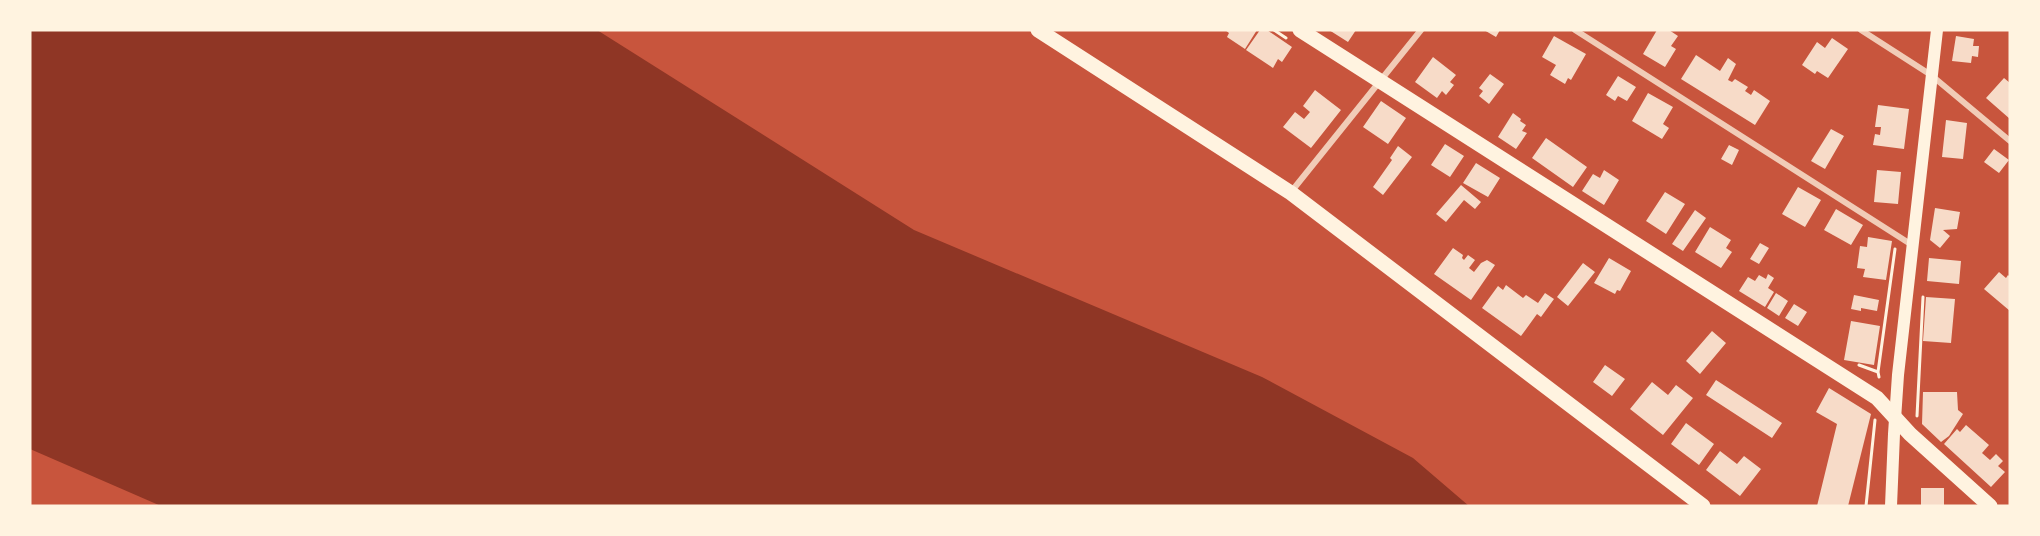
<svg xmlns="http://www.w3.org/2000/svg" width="2040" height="536" font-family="'Space Grotesk',sans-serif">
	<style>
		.water { fill: #8f3625 }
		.building { fill: #f7dbc8 }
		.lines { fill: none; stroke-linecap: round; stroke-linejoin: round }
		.path { stroke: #fff3e0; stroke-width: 3 }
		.minor { stroke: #f1ccb7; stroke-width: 6 }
		.secondary { stroke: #fff3e0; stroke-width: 12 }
		.primary { stroke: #fff3e0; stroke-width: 15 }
	</style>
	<rect width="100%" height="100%" fill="#c8553d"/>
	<path class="water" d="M30,30H597L914,230L1262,377L1413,458L1469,506H161L30,449Z"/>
	<path class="building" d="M1225,30H1257L1245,49L1227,37L1229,33Z
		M1260,30H1267L1292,47L1282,62L1278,59L1273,68L1246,50Z
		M1329,30H1356L1348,42Z
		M1484,30H1500L1496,37Z
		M1657,30H1669L1678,36L1671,46L1676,49L1665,67L1643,54Z
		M1554,36L1586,54L1571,80L1568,78L1565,84L1550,75L1556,65L1542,57Z
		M1956,36L1974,39L1973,46H1979L1978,57L1972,56L1971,63L1952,61Z
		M1832,38L1848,49L1828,78L1817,71L1815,74L1802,65L1817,42L1825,48Z
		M1696,55L1720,71L1728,58L1736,64L1728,80L1732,82L1735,79L1748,87L1745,91L1751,95L1754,90L1770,101L1755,125L1681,79Z
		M1433,57L1456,75L1450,82L1454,85L1446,95L1442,91L1437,98L1415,82Z
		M1490,74L1504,84L1489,104L1479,96L1483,91L1479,88Z
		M1618,76L1636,87L1627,101L1618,96L1615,101L1606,95Z
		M2004,78L2010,83V119L1986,98Z
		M1315,90L1341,110L1311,148L1283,127L1295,112L1304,119L1310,112L1303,106Z
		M1648,93L1673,107L1663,124L1669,128L1662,139L1632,121Z
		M1381,101L1406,118L1388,144L1363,127Z
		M1878,105L1909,109L1904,149L1873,145L1875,134L1880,135L1881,127H1875Z
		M1513,113L1521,119L1520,121L1526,125L1522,131L1527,133L1516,149L1498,137Z
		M1946,120L1967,123L1963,159L1942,157Z
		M1831,129L1844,136L1825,169L1811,161Z
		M1546,138L1587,167L1573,187L1532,158Z
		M1445,144L1464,156L1450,177L1431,165Z
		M1729,145L1739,150L1732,165L1721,159Z
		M1398,146L1412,157L1383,195L1373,187L1392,160L1390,158Z
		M1994,149L2009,160L1999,173L1984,162Z
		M1476,163L1500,178L1488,197L1463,183Z
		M1604,170L1619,180L1604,205L1582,191L1593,174L1600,178Z
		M1877,170L1901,172L1898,204L1874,202Z
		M1461,185L1481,202L1475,209L1464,200L1446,222L1436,214Z
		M1798,187L1821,200L1805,227L1782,214Z
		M1665,192L1685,204L1666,234L1646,221Z
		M1935,208L1960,212L1957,229L1943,230L1950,236L1940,248L1930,240Z
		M1836,209L1863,225L1851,245L1824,230Z
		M1695,210L1706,218L1683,251L1672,244Z
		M1710,227L1731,240L1726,248L1732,252L1721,268L1695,252Z
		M1868,237L1892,241L1886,280L1863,277L1865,269L1857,268L1860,246L1867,247Z
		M1760,243L1769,248L1759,264L1750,259Z
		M1453,248L1463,255L1462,258L1464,260L1468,255L1475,260L1469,268L1474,272L1481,263L1487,260L1495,265L1471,300L1434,274Z
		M1609,258L1631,271L1620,291L1617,290L1615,294L1594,283Z
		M1929,258L1961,261L1959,284L1927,281Z
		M1583,263L1595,272L1568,306L1557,297Z
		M1999,272L2006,278L2008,275L2010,277V311L1984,289Z
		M1768,274L1774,278L1768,288L1774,292L1765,307L1739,291L1748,277L1755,281L1759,275L1766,279Z
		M1506,285L1523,298L1526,295L1538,303L1545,293L1554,299L1541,317L1537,314L1521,336L1482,308L1498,286L1503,290Z
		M1776,293L1788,301L1779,316L1767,308Z
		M1854,295L1879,300L1877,311L1861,308V311L1851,309Z
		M1926,297L1955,299L1951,343L1923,341Z
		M1794,304L1807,312L1798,326L1785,318Z
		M1851,321L1880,326L1874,365L1844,360Z
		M1712,331L1726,343L1700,374L1686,361Z
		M1605,365L1625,379L1612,396L1593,382Z
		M1716,380L1782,423L1772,438L1706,395Z
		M1652,382L1668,395L1676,385L1693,398L1663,435L1630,409Z
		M1829,388L1871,414L1848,506H1817L1837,424L1816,412Z
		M1923,392H1957L1958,410L1963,414L1949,436L1941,442L1922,424Z
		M1686,423L1714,444L1699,465L1671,444Z
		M1966,425L1989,445L1982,453L1990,460L1996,454L2003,461L1998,466L2005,472L1991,487L1944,444L1957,429L1960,432Z
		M1720,451L1737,464L1744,456L1761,469L1740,496L1706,470Z
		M1921,488H1944V506H1921Z"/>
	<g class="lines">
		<path class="path" d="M1274,30L1286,38
			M1859,365L1878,372L1879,377
			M1878,372L1895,249
			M1917,416L1923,297
			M1866,506L1875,420"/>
		<path class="minor" d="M1575,30L1912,245
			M1861,30L1931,75L2010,141
			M1291,192L1421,30"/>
		<path class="secondary" d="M1891,506L1894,434L1898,375L1937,30"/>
		<path class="primary" d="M1038,30L1291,193L1703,506
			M1300,30L1877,398L1910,434L1990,506"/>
	</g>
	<rect width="2040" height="536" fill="none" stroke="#fff3e0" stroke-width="63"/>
</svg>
